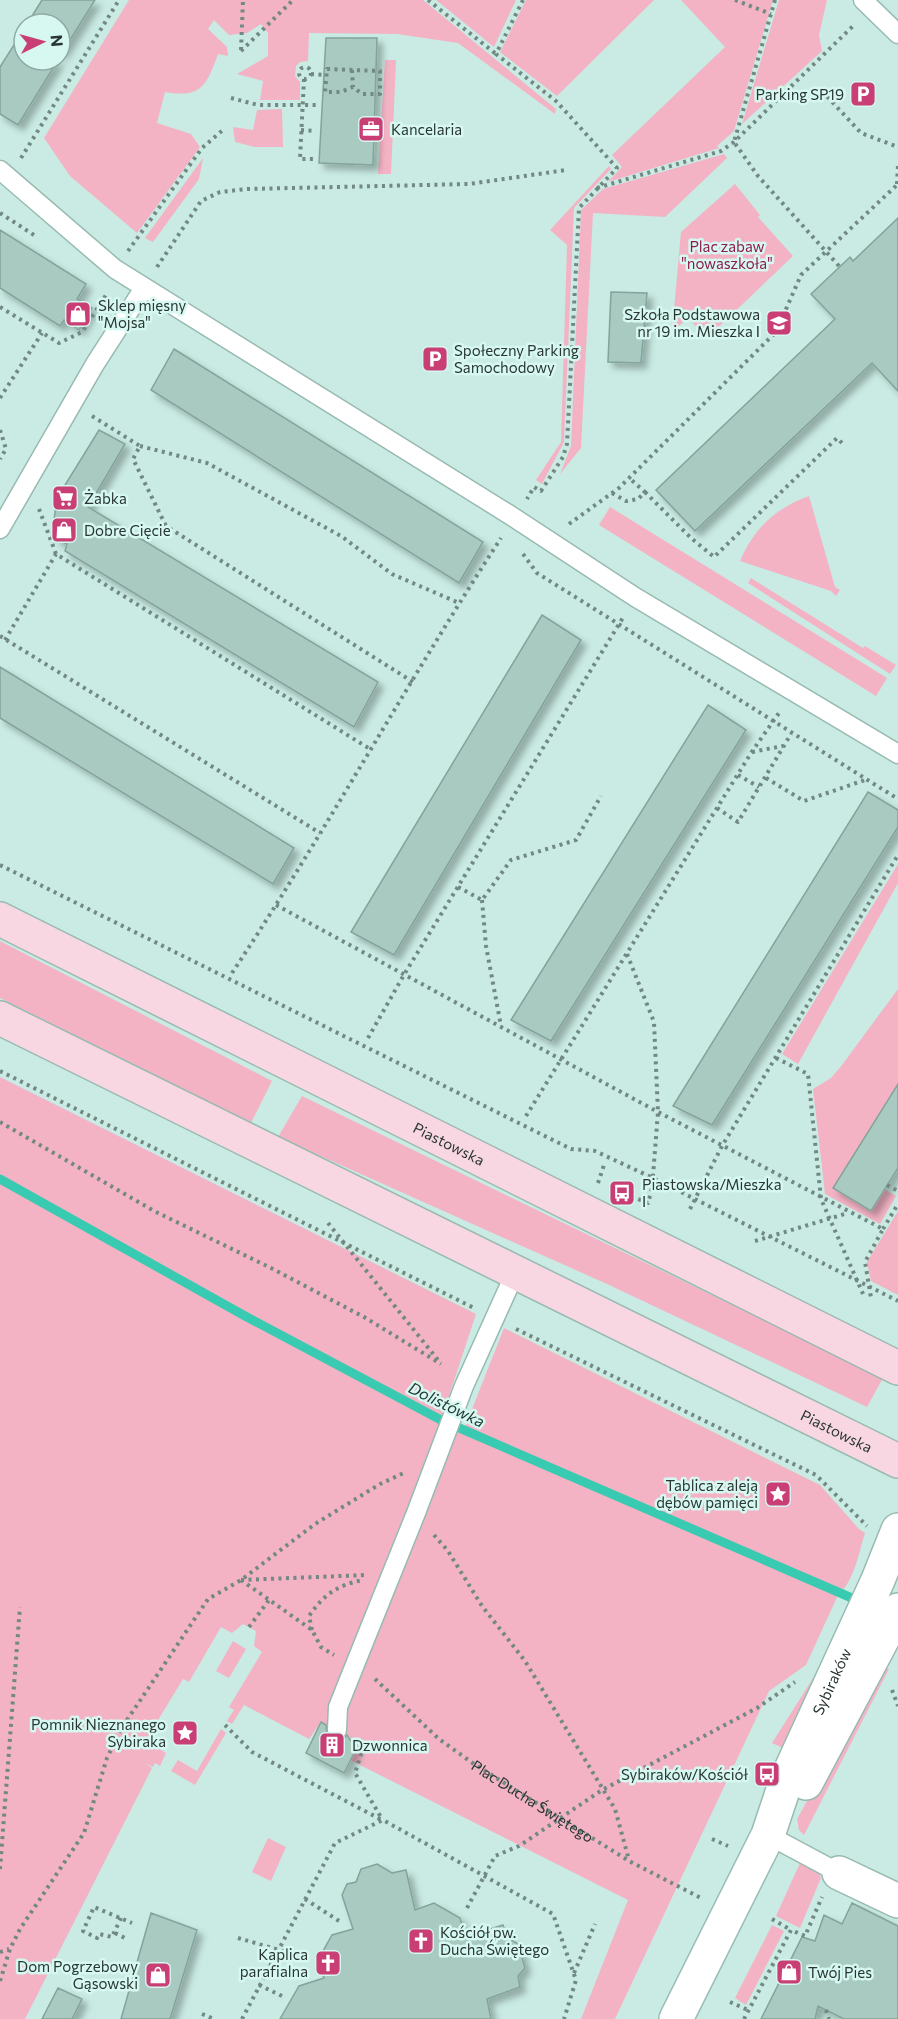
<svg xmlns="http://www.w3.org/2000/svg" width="898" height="2019" font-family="Commissioner,sans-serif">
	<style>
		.green { fill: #f3b3c5 }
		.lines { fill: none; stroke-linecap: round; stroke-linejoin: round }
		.stream { stroke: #39cab2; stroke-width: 9 }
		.building { fill: #a8cac1; stroke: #83a39b; stroke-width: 1.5; filter: url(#shadow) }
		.service-casing { stroke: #98bab1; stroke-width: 21 }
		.minor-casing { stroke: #98bab1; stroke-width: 36 }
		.secondary-casing { stroke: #98bab1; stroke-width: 36 }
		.path { stroke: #728883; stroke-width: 4; stroke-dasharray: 3 4.5; stroke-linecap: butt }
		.service { stroke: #fff; stroke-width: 18 }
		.minor { stroke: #fff; stroke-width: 33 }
		.secondary { stroke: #f8d7e2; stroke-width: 33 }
		.labels { text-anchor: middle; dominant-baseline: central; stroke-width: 5; stroke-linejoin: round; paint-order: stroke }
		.poi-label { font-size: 15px; fill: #293633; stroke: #d6f8f0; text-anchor: start }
		.park-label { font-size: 15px; fill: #8f1b4d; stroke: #d6f8f0 }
		.street-label { font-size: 15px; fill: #293633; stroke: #d6f8f0 }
		.water-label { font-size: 16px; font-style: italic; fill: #223934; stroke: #d6f8f0 }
	</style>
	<defs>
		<filter id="shadow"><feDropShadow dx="5.5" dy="5.5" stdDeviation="3" flood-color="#0004"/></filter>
	</defs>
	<rect width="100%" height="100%" fill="#c9ebe3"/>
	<path class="green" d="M129,0H423L556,109L555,114L458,43L397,34L309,33L308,61L300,62L296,66L295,76L300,82V100H260L263,81L237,74L268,56V33L261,24L247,33L229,35L214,20L208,29L227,47L228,56L218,54C206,87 201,98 165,92L157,123L191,134L200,147L137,233L70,176L44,138Z
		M436,0H516L494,47Z
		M526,0H654L557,96L500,52Z
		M681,0H773L734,131L717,146L719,148L608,182L622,167L612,155L725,47Z
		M779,0H827L819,35L822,51L742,124Z
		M385,60H396L391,174H378Z
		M282,109L283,147H255L235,142L233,127L253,130L257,110Z
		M724,154L727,158L665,217L593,213L581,448L560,474L571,446L581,210L603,189Z
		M203,158L199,179L153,242L145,238Z
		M609,166L611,169L574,208L564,442L542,484L536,480L561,442L567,245L550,230Z
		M735,184L760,215L758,217L793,256L707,338L688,318L672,332L681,232Z
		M809,496L835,587L840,590L836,596L831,591L740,561C754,528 776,508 809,496Z
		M610,507L887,678L876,696L599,525Z
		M751,578L863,648L865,646L896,665L890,674L748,583Z
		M898,864V883L798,1064L782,1054Z
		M0,941L272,1081L251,1123L0,998Z
		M898,989V1084L833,1188L871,1211L884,1189L896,1196L880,1224L825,1194L813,1089L831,1078L842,1065Z
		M0,1077L476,1314L440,1423L463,1432L504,1328L820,1485L859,1529L865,1533C859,1552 854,1582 838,1595L806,1665L769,1691L615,2019H581L628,1900L350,1760L356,1749L350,1737L321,1722L309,1739L244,1705L232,1724L227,1721L234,1710L229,1707L262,1652L254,1646L256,1631L243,1624L232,1633L221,1627L189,1682L183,1679L146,1740L166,1753L160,1766L155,1763L153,1767L145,1763L152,1768L25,2019H0Z
		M302,1096L883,1378L867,1407L607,1284L278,1137Z
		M898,1211V1295L871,1281L867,1262Z
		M233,1641L246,1649L229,1678L216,1671Z
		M883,1666L889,1669L804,1835L799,1830L797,1819Z
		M817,1672L823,1675L789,1751L772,1743Z
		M221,1729L226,1733L195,1785L171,1771L178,1760L197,1771Z
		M268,1838L286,1847L271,1881L252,1872Z
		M800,1863L818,1871L821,1878L800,1928L776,1916Z
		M772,1925L784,1931L746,2005L735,1998Z"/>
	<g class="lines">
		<path class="stream" d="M0,1179L245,1316L441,1420L861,1602"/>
	</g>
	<path class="building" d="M42,0H95L60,56V24H27Z
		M24,29V60H58L18,125L0,114V67Z
		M326,38H377L373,165L319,163Z
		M898,218V391L872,363L695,531L656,490L835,319L811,294L850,257L853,261Z
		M0,230L86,284L77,299L92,308L79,330L64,320L60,326L0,288Z
		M611,292L647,293L641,363L608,362Z
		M174,349L483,542L459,583L151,390Z
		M99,430L125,444L88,507L378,682L354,727L65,551L67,544L56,539L53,527L57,498Z
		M542,615L581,640L394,955L351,932Z
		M0,667L294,848L273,884L0,718Z
		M708,705L746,730L551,1041L511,1020Z
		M868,792L898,810V827L712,1125L673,1106Z
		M898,1084V1168L871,1211L833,1188Z
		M321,1722L326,1725L327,1735L331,1739L342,1740L347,1735L356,1749L344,1773L306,1753Z
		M377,1864L392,1873L406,1870L415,1910L434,1903L460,1918L465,1937L503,1925L507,1937L518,1944L525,1968L518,1976L520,1987L487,1999L491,2019H280L299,1986L324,1978L318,1960L332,1935L353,1929L342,1895L347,1884L356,1882L361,1869Z
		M852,1903L898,1926V2019H844L818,2006L815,2019H761L802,1937L815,1941L824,1915L842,1924Z
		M151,1913L197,1930L170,2019H121Z
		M58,1988L82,1999L72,2019H42Z"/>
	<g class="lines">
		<defs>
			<path id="service" d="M863,0L898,34
				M0,170L115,269L510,515L635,597L898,754
				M0,529L95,364L144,288
				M337,1730L338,1707L356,1662L416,1513L464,1386L516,1271
				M768,1835L839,1873"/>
			<g id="minor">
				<path d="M806,1783L898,1610"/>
				<path d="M839,1873L898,1901"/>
				<path id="s2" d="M676,2019L768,1835L787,1778L878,1580L898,1530"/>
			</g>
			<g id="secondary">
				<path id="s3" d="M0,919L898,1368"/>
				<path id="s4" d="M0,1018L898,1461"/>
			</g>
		</defs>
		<use href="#service" class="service-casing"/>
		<use href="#minor" class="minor-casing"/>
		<use href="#secondary" class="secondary-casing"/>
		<g class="path">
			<path d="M428,0L496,54"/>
			<path d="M523,0L496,54L556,101L617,168L579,208L567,444L563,457L541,491L534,487L527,499"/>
			<path d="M735,0L771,14"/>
			<path d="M775,0L734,142L758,176L839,266"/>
			<path d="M241,50L243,0"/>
			<path d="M241,51L293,0"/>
			<circle cx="305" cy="73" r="6"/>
			<path d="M327,69L380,71V94H362L353,87L341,92H325Z"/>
			<path d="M352,70L353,87"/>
			<path d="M311,74L326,75"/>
			<path d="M304,79L300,159H314"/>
			<path d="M822,91L861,133L898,147"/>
			<path d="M231,98L258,105H318"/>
			<path d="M301,130L316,131"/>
			<path d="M21,158L119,0"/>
			<path d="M897,184L898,165"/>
			<path d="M597,188L721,151L734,142L854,25"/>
			<path d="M0,213L37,237"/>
			<path d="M128,251L202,148L224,129"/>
			<path d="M157,267L201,201L220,192L247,189L469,184L566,170"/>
			<path d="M0,307L59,343L82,332L108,292"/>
			<path d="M0,398L42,333"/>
			<path d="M92,416L140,446L133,459L166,526L413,682"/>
			<path d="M0,430L6,449L0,459"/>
			<path d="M140,446L207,463L341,536L392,574L459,603"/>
			<path d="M645,492L691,538L714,557L837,438L842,443"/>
			<path d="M612,493L626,501L638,499L645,492L629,478"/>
			<path d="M39,509L56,554L370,749"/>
			<path d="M569,524L619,488L776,332L801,275L898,184"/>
			<path d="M523,554L537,573L898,799"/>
			<path d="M0,636L320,833"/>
			<path d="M5,640L56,554"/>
			<path d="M752,752L783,746"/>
			<path d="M738,775L759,787"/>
			<path d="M766,778L804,801L865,780"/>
			<path d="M717,808L738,822L791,734"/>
			<path d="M0,865L571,1149L595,1151L653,1178L898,1301"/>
			<path d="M458,887L482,900L511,860L576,840L601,796"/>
			<path d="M482,900L486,946L501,1026"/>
			<path d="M276,905L658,1112L883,1229L865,1262L871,1298"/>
			<path d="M627,954L654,1022L658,1112L652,1188L648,1203L633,1197"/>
			<path d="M232,973C326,831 408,681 501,538"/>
			<path d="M368,1038L405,973L624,616"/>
			<path d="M776,1058L808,1074L821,1199L863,1294"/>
			<path d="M0,1071L474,1308"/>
			<path d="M526,1116L751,753L781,710"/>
			<path d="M0,1122L154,1211L271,1268L364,1317L441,1364"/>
			<path d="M598,1183L604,1165"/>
			<path d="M887,1185L898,1191"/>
			<path d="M690,1209L722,1146L898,855"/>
			<path d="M328,1223L438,1360"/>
			<path d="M883,1229L898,1204"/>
			<path d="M755,1241L848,1213"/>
			<path d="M516,1329L816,1475L867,1526"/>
			<path d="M434,1535L448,1551L482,1606L525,1661L615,1809L629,1860"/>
			<path d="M241,1580L312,1630L321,1647L334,1655"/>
			<path d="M241,1580L366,1575"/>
			<path d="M249,1627L269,1600"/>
			<path d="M312,1630L309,1616C324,1594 338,1585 363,1580"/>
			<path id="s1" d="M375,1679L439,1739L474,1764L629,1861L701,1898"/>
			<path d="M892,1690L898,1706"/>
			<path d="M225,1725L252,1752L382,1820"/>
			<path d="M360,1739L363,1748L355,1773L382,1819"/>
			<path d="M712,1839L728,1846"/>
			<path d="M0,1869L20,1607"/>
			<path d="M305,1899L339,1921"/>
			<path d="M467,1908L495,1856L519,1846L602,1790L757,1708L795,1682"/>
			<path d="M121,1918L112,1937L99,1934L97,1938L83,1931L94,1907L132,1923"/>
			<path d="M772,1919L791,1930"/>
			<path d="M115,1933L127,1939"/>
			<path d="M238,1938L310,1959"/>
			<path d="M0,1952L9,1949"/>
			<path d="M574,1973L595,1924"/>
			<path d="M0,1981L10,1949L20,1929L84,1833L107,1758L121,1729L208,1599L241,1580L315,1524L380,1484L406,1472"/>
			<path d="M259,1985L286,1998"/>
			<path d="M730,2002L748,2010"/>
			<path d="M826,2010L829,2019"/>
			<path d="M202,2014L214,2019"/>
			<path d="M242,2019L335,1843L383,1820L553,1914L576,1980L564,2019"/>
			<path d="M744,2019L791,1930L805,1936L822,1897"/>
		</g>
		<use href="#service" class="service"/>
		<use href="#minor" class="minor"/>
		<use href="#secondary" class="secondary"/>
	</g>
	<defs>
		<symbol id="parking-square" viewBox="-11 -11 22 22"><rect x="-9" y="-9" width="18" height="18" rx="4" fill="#c93e75" stroke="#d6f8f0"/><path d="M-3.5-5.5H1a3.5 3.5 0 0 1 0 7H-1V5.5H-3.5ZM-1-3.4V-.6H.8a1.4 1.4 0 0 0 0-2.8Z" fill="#fff"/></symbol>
		<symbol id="office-square" viewBox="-11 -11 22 22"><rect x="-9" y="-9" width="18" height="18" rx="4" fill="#c93e75" stroke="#d6f8f0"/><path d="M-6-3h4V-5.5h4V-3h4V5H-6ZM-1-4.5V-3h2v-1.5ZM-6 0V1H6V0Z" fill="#fff"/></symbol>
		<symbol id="shop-square" viewBox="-11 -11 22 22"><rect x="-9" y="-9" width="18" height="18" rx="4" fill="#c93e75" stroke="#d6f8f0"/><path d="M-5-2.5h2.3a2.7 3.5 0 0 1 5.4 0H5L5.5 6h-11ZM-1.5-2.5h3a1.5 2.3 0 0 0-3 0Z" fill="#fff"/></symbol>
		<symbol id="school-square" viewBox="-11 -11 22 22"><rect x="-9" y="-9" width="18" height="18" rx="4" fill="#c93e75" stroke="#d6f8f0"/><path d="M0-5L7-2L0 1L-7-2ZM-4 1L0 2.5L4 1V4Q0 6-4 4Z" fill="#fff"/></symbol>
		<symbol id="supermarket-square" viewBox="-11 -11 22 22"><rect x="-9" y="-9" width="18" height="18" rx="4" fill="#c93e75" stroke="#d6f8f0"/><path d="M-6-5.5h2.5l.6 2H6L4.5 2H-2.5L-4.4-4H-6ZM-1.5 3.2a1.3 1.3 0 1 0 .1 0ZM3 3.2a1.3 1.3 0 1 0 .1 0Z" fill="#fff"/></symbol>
		<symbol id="bus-square" viewBox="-11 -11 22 22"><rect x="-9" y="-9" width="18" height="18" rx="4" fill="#c93e75" stroke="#d6f8f0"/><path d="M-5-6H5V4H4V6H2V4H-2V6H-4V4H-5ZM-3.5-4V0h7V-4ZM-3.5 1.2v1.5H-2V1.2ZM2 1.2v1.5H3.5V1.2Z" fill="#fff"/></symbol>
		<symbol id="sight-square" viewBox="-11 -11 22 22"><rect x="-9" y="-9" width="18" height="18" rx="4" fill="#c93e75" stroke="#d6f8f0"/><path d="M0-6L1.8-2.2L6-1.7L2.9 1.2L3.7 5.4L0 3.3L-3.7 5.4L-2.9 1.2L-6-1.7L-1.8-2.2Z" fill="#fff"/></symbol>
		<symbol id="building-square" viewBox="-11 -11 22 22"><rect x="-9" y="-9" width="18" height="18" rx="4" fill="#c93e75" stroke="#d6f8f0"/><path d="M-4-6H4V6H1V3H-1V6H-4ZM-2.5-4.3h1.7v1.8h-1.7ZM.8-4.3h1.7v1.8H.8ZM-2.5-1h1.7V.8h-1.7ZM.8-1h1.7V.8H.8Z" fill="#fff"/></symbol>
		<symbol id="church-square" viewBox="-11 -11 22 22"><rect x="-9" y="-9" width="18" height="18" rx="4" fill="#c93e75" stroke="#d6f8f0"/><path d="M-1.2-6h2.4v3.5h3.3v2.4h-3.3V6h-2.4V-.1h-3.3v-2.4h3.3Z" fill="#fff"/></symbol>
	</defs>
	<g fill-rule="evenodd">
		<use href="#parking-square" x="848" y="79" width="30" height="30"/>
		<use href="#office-square" x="356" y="114" width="30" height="30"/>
		<use href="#shop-square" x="63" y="299" width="30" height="30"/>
		<use href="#school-square" x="764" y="308" width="30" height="30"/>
		<use href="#parking-square" x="420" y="344" width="30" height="30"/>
		<use href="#supermarket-square" x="50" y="483" width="30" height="30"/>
		<use href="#shop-square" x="49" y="515" width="30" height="30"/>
		<use href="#bus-square" x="607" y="1178" width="30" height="30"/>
		<use href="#sight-square" x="763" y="1479" width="30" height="30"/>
		<use href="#sight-square" x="170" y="1718" width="30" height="30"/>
		<use href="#building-square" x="317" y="1730" width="30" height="30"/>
		<use href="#bus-square" x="752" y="1759" width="30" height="30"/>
		<use href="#church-square" x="406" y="1926" width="30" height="30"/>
		<use href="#church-square" x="313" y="1948" width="30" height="30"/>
		<use href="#shop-square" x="774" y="1957" width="30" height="30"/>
		<use href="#shop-square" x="143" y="1960" width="30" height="30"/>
	</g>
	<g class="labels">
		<g class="poi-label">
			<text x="844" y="94" text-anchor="end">Parking SP19</text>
			<text x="391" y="129">Kancelaria</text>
			<text x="98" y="305">Sklep mięsny<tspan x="98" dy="17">"Mojsa"</tspan></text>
			<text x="760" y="314" text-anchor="end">Szkoła Podstawowa<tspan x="760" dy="17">nr 19 im. Mieszka I</tspan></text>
			<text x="454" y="350">Społeczny Parking<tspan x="454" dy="17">Samochodowy</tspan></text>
			<text x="84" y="498">Żabka</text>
			<text x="84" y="530">Dobre Cięcie</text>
			<text x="642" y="1184">Piastowska/Mieszka<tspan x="642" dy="17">I</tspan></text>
			<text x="758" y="1485" text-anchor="end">Tablica z aleją<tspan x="758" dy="17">dębów pamięci</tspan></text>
			<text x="166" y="1724" text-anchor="end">Pomnik Nieznanego<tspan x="166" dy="17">Sybiraka</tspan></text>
			<text x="352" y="1745">Dzwonnica</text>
			<text x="748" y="1774" text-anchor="end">Sybiraków/Kościół</text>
			<text x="440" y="1932">Kościół pw.<tspan x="440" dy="17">Ducha Świętego</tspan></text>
			<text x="308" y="1954" text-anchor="end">Kaplica<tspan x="308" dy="17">parafialna</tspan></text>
			<text x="138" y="1966" text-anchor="end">Dom Pogrzebowy<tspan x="138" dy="17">Gąsowski</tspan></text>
			<text x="808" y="1972">Twój Pies</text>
		</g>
		<g class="park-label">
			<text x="727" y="246">Plac zabaw<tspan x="727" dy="17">"nowaszkoła"</tspan></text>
		</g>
		<g class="street-label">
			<text stroke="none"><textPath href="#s3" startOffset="502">Piastowska</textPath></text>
			<text stroke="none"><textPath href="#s4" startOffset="933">Piastowska</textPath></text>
			<text stroke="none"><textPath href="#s2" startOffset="372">Sybiraków</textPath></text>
			<text stroke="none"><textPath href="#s1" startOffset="200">Plac Ducha Świętego</textPath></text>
		</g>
		<g class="water-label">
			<text transform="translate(447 1404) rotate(26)">Dolistówka</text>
		</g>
	</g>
	<g transform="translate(42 42) rotate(85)"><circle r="28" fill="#d6f8f0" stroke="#91aaa4" stroke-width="1.5"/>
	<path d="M0-4.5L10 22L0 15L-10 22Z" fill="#c93e75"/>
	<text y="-9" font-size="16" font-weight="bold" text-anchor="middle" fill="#293633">N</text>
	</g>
</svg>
